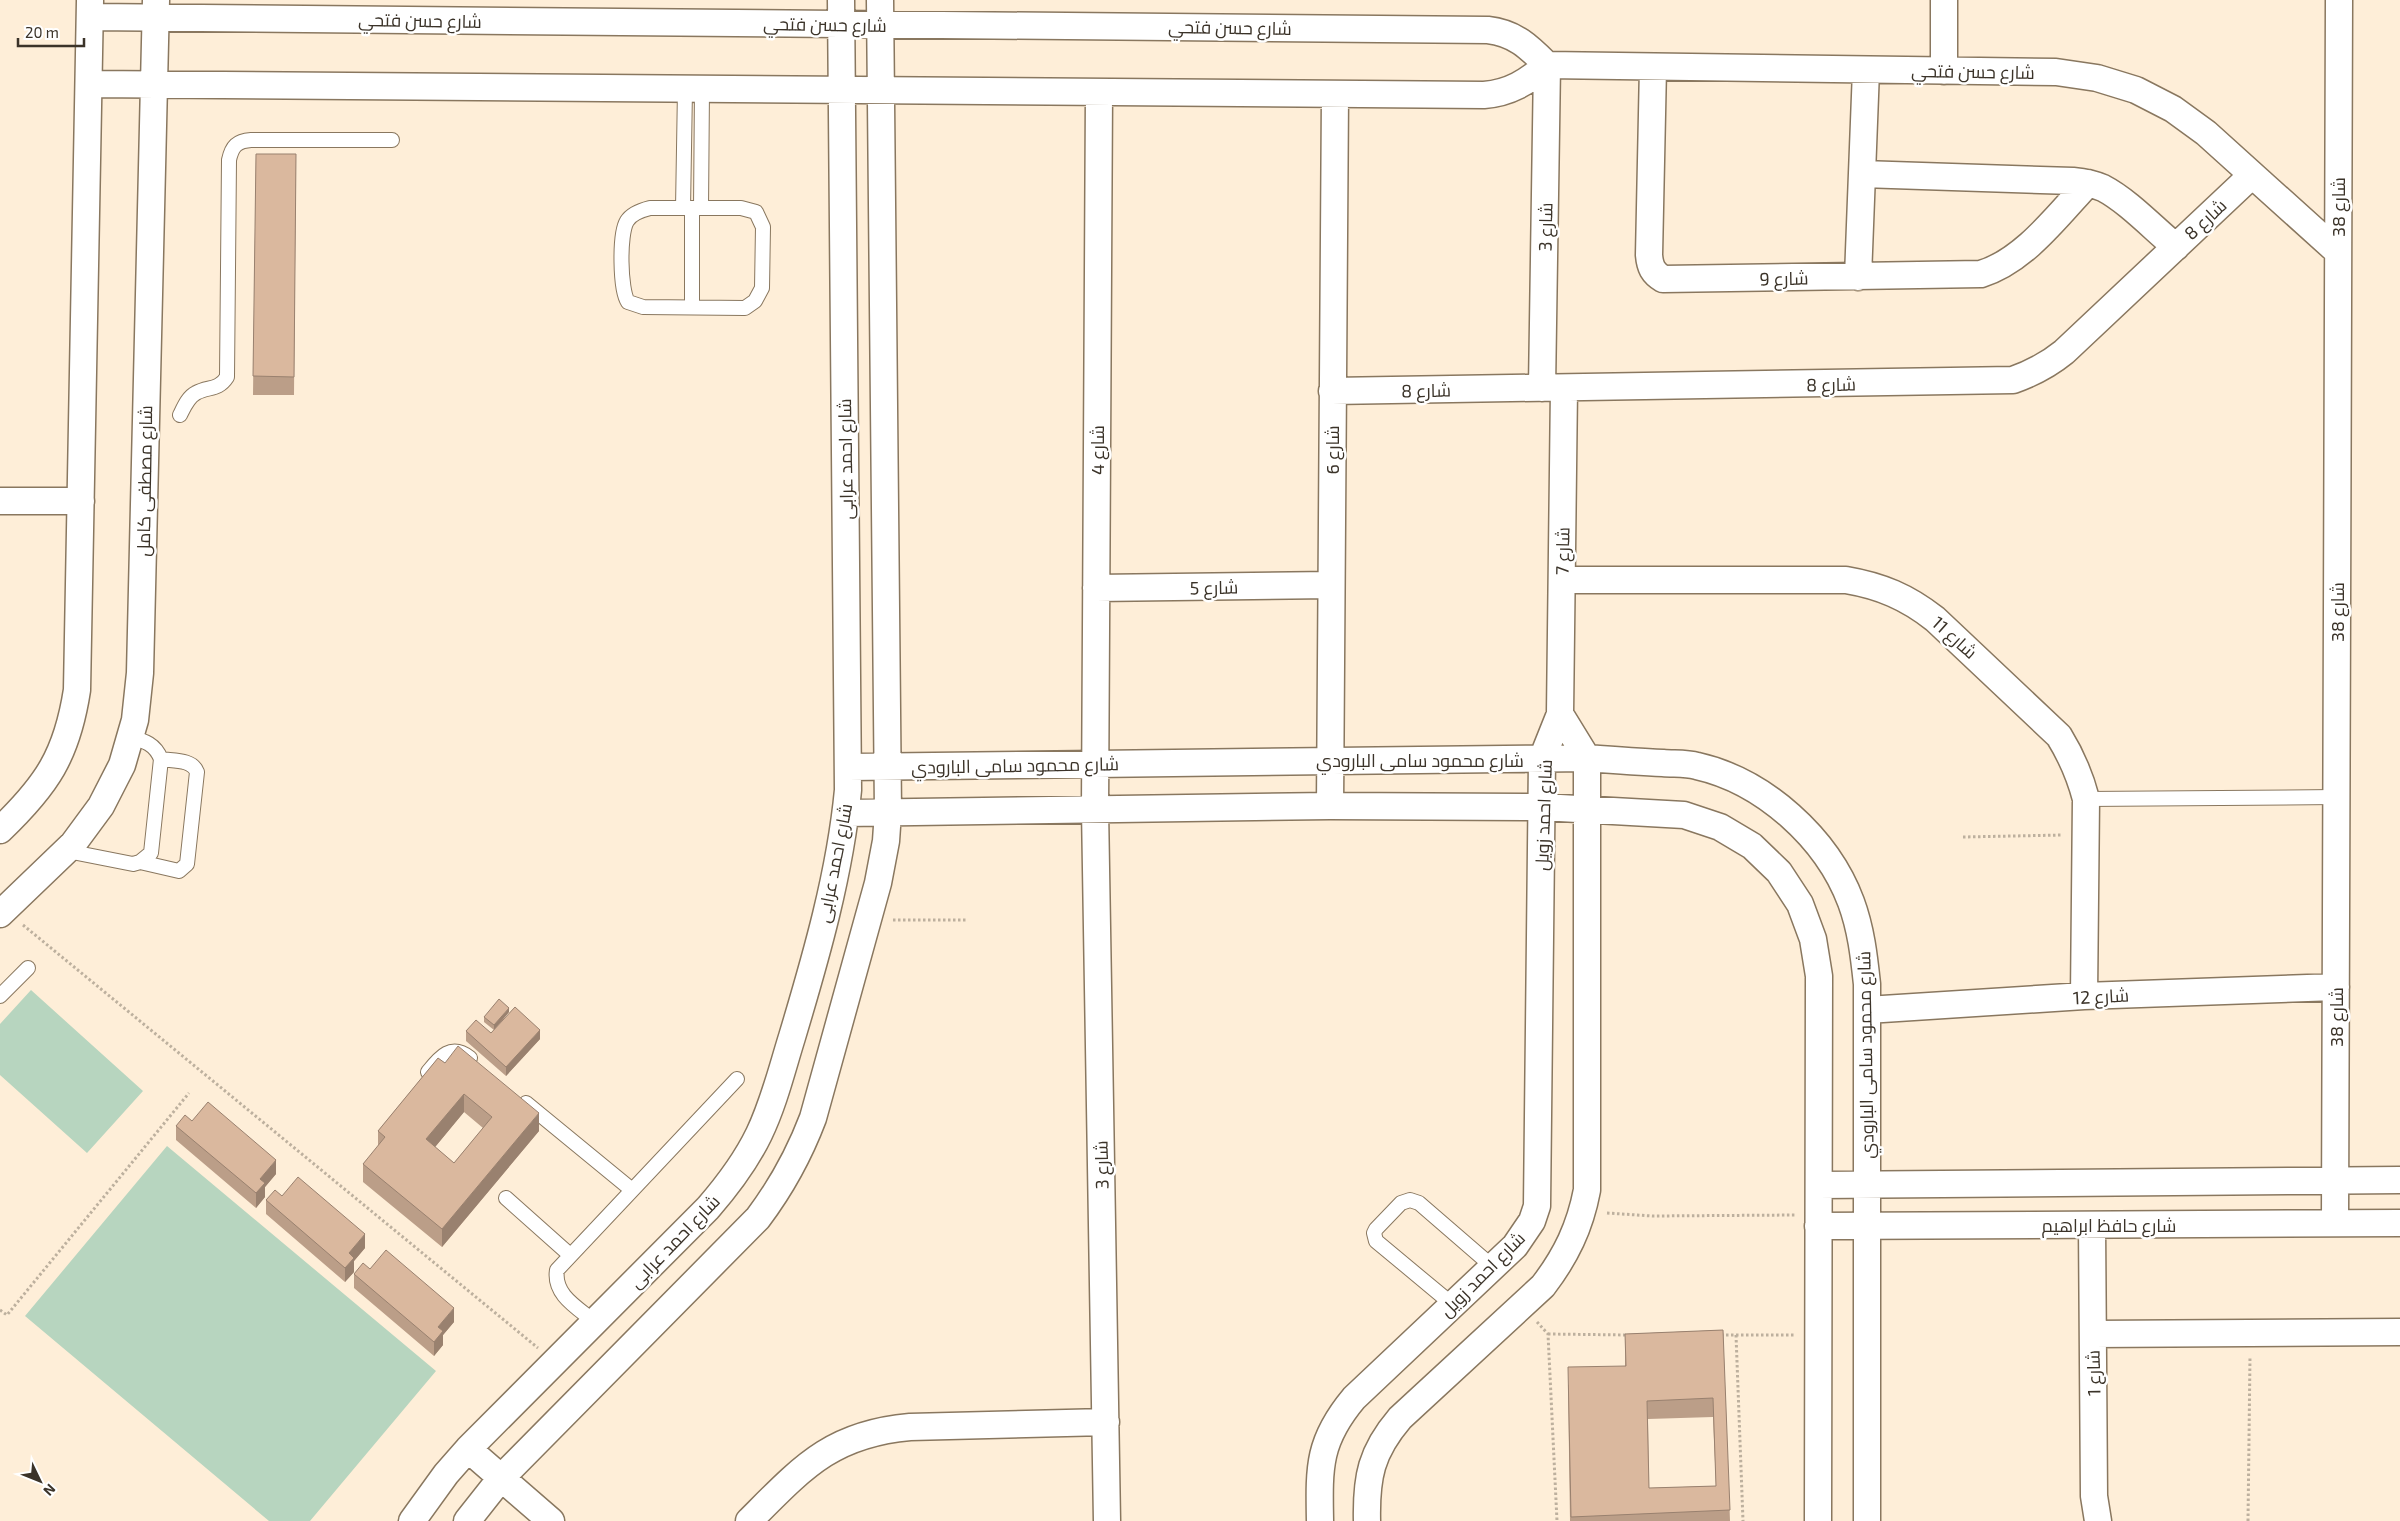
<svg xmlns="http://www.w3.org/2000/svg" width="2400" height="1521" font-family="'Exo 2',Cairo,sans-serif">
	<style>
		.green { fill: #b7d5bf }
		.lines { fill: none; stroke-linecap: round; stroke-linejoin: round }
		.lane-casing { stroke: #89775f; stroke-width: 16 }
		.street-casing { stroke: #89775f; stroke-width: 29 }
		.path { stroke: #bdb09e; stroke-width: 3; stroke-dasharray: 2.5 2.5; stroke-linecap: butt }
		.lane { stroke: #fff; stroke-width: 14 }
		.street { stroke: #fff; stroke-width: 26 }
		.wall { fill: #bb9e88; fill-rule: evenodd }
		.shaded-wall { fill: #99816f }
		.building { fill: #dab89e; stroke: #99816f; fill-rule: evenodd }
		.labels { text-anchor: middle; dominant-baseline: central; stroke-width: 5; stroke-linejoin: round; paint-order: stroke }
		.street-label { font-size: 18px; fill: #3b3329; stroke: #fff }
	</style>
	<rect width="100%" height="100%" fill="#feeed8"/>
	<path class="green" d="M31,990L143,1091L87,1153L0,1075V1024Z
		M167,1146L436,1371L310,1521H269L25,1316Z"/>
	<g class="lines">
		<defs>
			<path id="lane" d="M650,208H741L756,212L763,227L762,288L755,301L745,308L643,307L628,302C620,290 619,234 627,221C632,213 642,210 650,208Z
				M683,208L685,89
				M692,208V307
				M701,208L702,89
				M180,415C184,407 188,397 196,393C208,386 218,391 227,377L229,160C232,146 237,141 251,140H392
				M2086,799L2337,797
				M67,851L133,864L140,862L151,853L161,759C155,744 145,741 130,737
				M140,862L179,871L187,864L197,772C192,759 173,761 161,759
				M0,996L28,968
				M428,1072C440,1057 451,1043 470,1058
				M526,1103L632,1190
				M506,1198L570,1255
				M1453,1305L1376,1241L1374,1233L1376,1229L1401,1203L1410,1200L1419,1203L1493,1267
				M595,1322C578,1308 553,1295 557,1270L737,1079"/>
			<path id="street" d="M90,17L1488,30C1515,33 1529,47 1547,65
				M1653,67L1649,255C1650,267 1653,273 1663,279L1981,274C2024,261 2058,215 2088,183
				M1944,71V0
				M89,84L1484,95C1510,93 1527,82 1547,65L2056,72L2097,78L2136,90L2173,109L2206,133L2338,252
				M1099,92L1095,809L1107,1521
				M1862,174L2073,181C2083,182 2094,184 2103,188C2128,201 2154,229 2176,247
				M1858,277L1866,70
				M1542,388L1547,65
				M1332,391L2013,380C2033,373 2048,365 2064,352L2252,175
				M0,501H81
				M1562,580H1846C1881,586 1907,597 1935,619L2059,736C2072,757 2080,776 2086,799L2084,996
				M1096,588L1331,585
				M849,767L1587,758C1612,760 1637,762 1663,763C1674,764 1686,763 1697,766C1764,781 1827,838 1851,902C1861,929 1864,956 1867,984V1521
				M1330,806L1335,94
				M846,813L1330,806L1542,807L1684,815L1720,827L1752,846L1779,872L1800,904L1813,939L1819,976L1818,1521
				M0,830C47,785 67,755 77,690L90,1
				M0,914L73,844L101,806L122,765L135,720L140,673L156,0
				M1867,1010L2084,996L2336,987
				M1819,1185L2400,1180
				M2335,1223L2339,0
				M2092,1225L2094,1496L2098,1521
				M1818,1226L2400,1223
				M2093,1334L2400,1332
				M468,1449L551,1521
				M412,1521L446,1474L468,1449L708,1208C728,1185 746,1161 759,1134C774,1103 782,1069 792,1037C816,957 840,874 848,790L841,0
				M467,1521L501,1478L758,1218C782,1186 799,1155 813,1118L878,883L886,841L888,812L880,0
				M749,1521C802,1468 831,1434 910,1427L1106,1422
				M1320,1521C1319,1467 1318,1441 1354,1398L1515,1246L1532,1221L1537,1206L1542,759L1560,714L1564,388
				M1367,1521C1366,1477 1371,1452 1400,1418L1543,1286C1566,1256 1580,1227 1587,1190V758L1560,714"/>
		</defs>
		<use href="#lane" class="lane-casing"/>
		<use href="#street" class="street-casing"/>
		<path class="path" d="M1963,837L2062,835
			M893,920H968
			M23,925L538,1348
			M1607,1213L1652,1216L1795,1215
			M0,1310L7,1315L189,1093
			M1537,1322L1548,1334L1557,1521
			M1548,1334L1628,1335
			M1721,1335H1795
			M1736,1335L1743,1521
			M2248,1521L2250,1356"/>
		<use href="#lane" class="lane"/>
		<use href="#street" class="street"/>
	</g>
	<path class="wall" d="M256,154H296L294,395H253Z
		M509,1012L494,1030L484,1022V1017Z
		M466,1031L491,1033L540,1039L506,1076L466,1041Z
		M438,1058L539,1131L442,1247L363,1182V1164L378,1147V1131ZM464,1112L483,1128L454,1163L435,1147Z
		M192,1121L276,1174L265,1187V1197L256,1208L176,1140V1126Z
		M282,1196L365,1248L354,1261V1272L345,1282L266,1214V1200Z
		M370,1269L454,1322L443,1335V1345L434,1356L354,1288V1274Z
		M1723,1330L1730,1521H1570L1568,1385L1625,1366V1334ZM1713,1417L1716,1486L1649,1488L1648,1419Z"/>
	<path class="shaded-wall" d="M509,1008V1012L494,1030V1025Z
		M540,1030V1039L506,1076V1067Z
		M464,1094V1112L426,1158V1139Z
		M539,1113V1131L442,1247V1229Z
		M276,1160V1174L265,1187V1197L256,1208V1193L260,1179Z
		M365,1234V1248L354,1261V1272L345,1282V1268L349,1253Z
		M454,1308V1322L443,1335V1345L434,1356V1342L438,1327Z"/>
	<path class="building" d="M256,154H296L294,377L253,376Z
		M499,999L509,1008L494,1025L484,1017Z
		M515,1007L540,1030L506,1067L466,1031L476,1020L491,1033Z
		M458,1046L539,1113L442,1229L363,1164L385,1137L378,1131L438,1058L445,1063ZM464,1094L492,1117L454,1163L426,1139Z
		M208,1102L276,1160L260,1179L265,1183L256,1193L176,1126L185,1115L192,1121Z
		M298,1177L365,1234L349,1253L354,1258L345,1268L266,1200L275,1190L282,1196Z
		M386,1250L454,1308L438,1327L443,1331L434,1342L354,1274L363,1263L370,1269Z
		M1723,1330L1730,1510L1571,1517L1568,1367L1626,1366L1625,1334ZM1713,1398L1716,1486L1649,1488L1647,1401Z"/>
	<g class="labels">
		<g class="street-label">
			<text transform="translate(420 20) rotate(1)">شارع حسن فتحي</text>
			<text transform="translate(825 24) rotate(1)">شارع حسن فتحي</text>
			<text transform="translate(1230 27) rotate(1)">شارع حسن فتحي</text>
			<text transform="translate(1973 71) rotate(1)">شارع حسن فتحي</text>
			<text transform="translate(2338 207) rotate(-90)">شارع 38</text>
			<text transform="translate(2205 219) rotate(-43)">شارع 8</text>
			<text transform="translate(1545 227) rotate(-89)">شارع 3</text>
			<text transform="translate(1784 278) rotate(-1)">شارع 9</text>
			<text transform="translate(1831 384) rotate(-1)">شارع 8</text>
			<text transform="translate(1426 390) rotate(-1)">شارع 8</text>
			<text transform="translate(1097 450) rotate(-90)">شارع 4</text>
			<text transform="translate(1332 450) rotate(-90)">شارع 6</text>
			<text transform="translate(845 459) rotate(-91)">شارع احمد عرابى</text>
			<text transform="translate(144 481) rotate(-89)">شارع مصطفى كامل</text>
			<text transform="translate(1562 551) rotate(-89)">شارع 7</text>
			<text transform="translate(1214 587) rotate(-1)">شارع 5</text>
			<text transform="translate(2337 612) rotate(-90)">شارع 38</text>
			<text transform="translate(1955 637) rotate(42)">شارع 11</text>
			<text x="1420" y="760">شارع محمود سامى البارودي</text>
			<text transform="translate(1015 765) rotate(-1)">شارع محمود سامى البارودي</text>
			<text transform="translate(1543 815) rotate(-88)">شارع احمد زويل</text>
			<text transform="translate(834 863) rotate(-79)">شارع احمد عرابى</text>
			<text transform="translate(2101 996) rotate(-3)">شارع 12</text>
			<text transform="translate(2336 1017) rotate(-90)">شارع 38</text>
			<text transform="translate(1865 1055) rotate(-91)">شارع محمود سامى البارودي</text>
			<text transform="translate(1101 1165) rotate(-91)">شارع 3</text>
			<text x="2109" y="1225">شارع حافظ ابراهيم</text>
			<text transform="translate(674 1241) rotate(-46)">شارع احمد عرابى</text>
			<text transform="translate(1482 1274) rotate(-45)">شارع احمد زويل</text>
			<text transform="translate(2093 1373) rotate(-91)">شارع 1</text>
		</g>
	</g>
	<g transform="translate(40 1481) rotate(133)" stroke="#ffffff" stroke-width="4" paint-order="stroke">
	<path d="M0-4L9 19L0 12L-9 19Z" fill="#3b3329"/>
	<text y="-8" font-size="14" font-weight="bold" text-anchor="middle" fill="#3b3329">N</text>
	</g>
	<path d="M18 38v8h66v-8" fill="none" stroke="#3b3329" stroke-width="2.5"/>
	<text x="25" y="38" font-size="15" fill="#3b3329" stroke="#ffffff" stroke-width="4" paint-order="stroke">20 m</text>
</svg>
